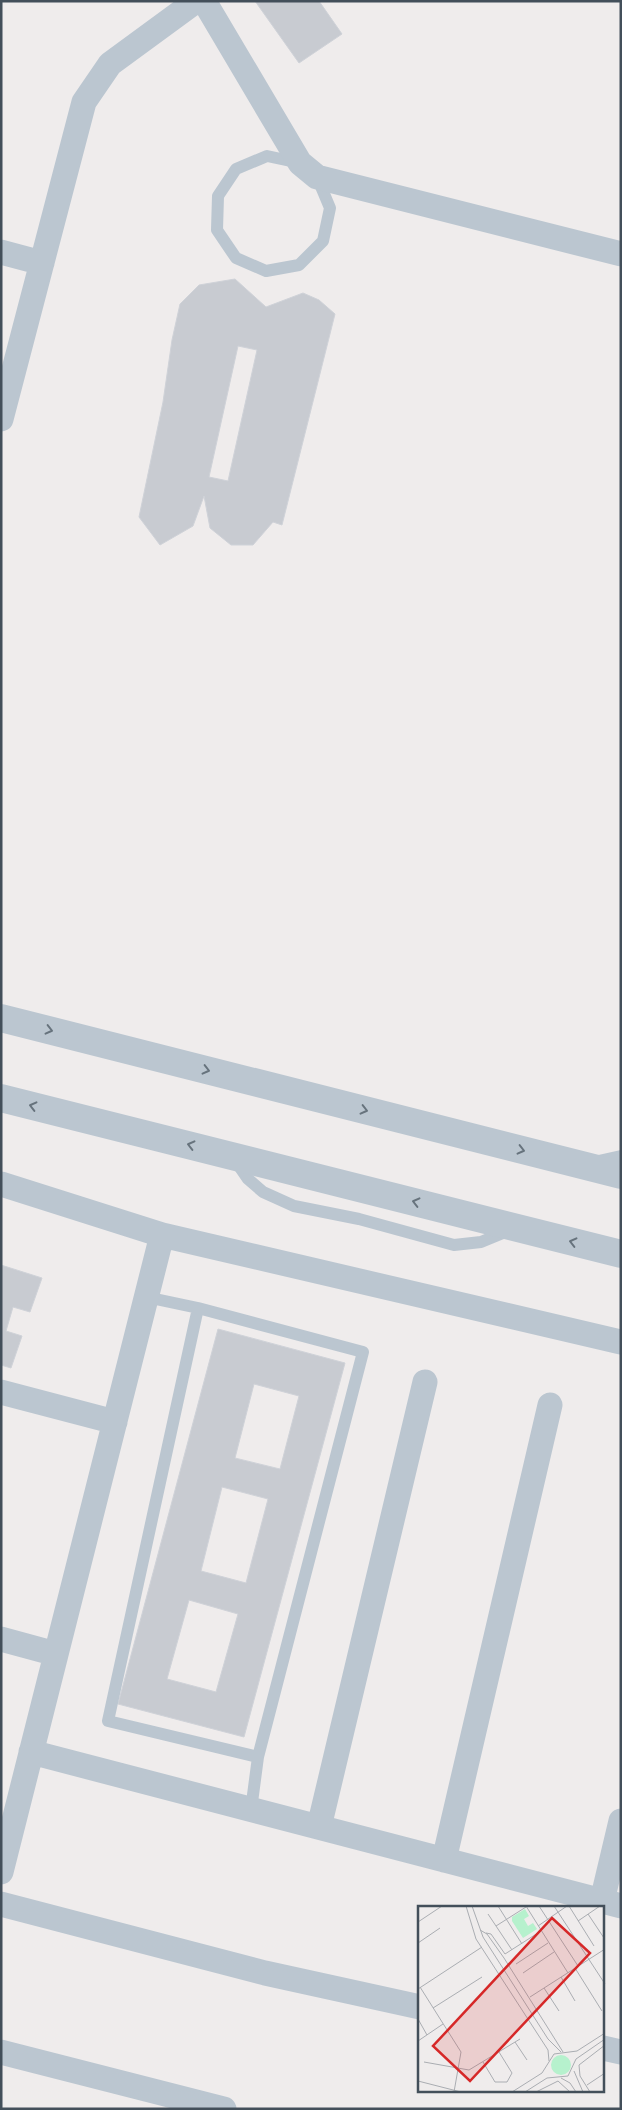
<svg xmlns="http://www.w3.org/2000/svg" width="622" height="2110" font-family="'Source Sans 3',sans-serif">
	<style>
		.building { fill: #c8cbd1; stroke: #cfd2d8; fill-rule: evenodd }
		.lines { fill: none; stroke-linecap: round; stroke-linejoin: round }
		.service { stroke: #bbc6d0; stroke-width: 12 }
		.minor { stroke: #bbc6d0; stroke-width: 25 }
		.tertiary { stroke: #bbc6d0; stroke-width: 28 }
		.oneway { stroke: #67737d }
		.inset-road { fill: none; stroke: #aaadb2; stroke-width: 1 }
		.view { fill: #d62828; fill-opacity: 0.15; stroke: #d62828; stroke-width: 2.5 }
		.inset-edge { fill: none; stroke: #434f5a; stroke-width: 2.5 }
	</style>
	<rect width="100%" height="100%" fill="#efecec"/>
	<path class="building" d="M255,1H319L342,34L299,63Z
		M235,279L266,307L303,293L319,300L335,314L282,525L273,522L253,545H231L210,528L204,496L193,526L160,545L139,517L163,402L172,340L180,304L199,285ZM238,346L257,350L228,481L209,477Z
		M1,1265L42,1278L30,1312L13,1307L6,1331L22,1336L11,1368L1,1365Z
		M218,1329L345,1363L244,1737L118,1704ZM254,1384L299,1396L280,1469L235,1458ZM222,1487L268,1499L246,1583L201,1571ZM189,1600L238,1614L216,1692L167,1679Z"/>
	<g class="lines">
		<path class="service" d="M300,163L267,156L236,169L218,196L217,230L236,258L266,271L299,265L323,241L330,208L317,177
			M235,1160L248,1179L263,1192L294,1206L359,1219L454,1245L481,1242L510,1230
			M594,1162L621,1156
			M146,1297L198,1308L363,1352L258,1757L108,1721L198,1308
			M251,1810L258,1757"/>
		<path class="minor" d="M204,1L300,163L317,177L621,254
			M1,252L42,263
			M1,419L84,102L110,64L196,1
			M1,1184L162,1235L621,1342
			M1,1392L115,1422
			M1,1639L56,1654
			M31,1752L621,1906
			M319,1827L425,1382
			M444,1860L550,1405
			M1,1872L162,1235
			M602,1901L621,1821
			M1,1904L265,1973L420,2007
			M603,2048L621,2052
			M1,2052L224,2109"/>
		<path class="tertiary" d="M1,1018L621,1175
			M1,1098L621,1254"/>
	</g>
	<defs><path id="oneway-chevron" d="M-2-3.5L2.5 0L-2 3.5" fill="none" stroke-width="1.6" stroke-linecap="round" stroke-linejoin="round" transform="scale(1.25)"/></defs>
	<g class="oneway">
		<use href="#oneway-chevron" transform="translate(49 1030) rotate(14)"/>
		<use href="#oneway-chevron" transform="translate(206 1070) rotate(14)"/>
		<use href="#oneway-chevron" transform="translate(33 1106) rotate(-166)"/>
		<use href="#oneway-chevron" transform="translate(364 1110) rotate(14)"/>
		<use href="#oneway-chevron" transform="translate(191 1145) rotate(-166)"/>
		<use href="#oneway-chevron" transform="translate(521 1150) rotate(14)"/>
		<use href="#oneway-chevron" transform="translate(416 1202) rotate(-166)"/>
		<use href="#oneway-chevron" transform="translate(573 1242) rotate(-166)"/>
	</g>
	<g transform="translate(418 1906)">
		<rect width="186" height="186" fill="#efecec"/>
		<path d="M107,3L111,10L106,13L110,20L115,17L119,23L105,32L94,15V11ZM133 159a10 10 0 1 1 20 0a10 10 0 1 1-20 0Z" fill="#b6f1cd"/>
		<path class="inset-road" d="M48,0L58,33L130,144L131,155M54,0L65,31L130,133L143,146M80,0L104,38M108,0L150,67M121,0L160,60M136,0L187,78M151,0L176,40M70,8L94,44M170,8L186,32M160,15L182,0M0,16L24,0M78,20L108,1M120,20L149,0M62,24L69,28L86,52L145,146M68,27L73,28L87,48L123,25M0,37L22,22M98,58L130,37M157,62L184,105M105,67L136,46M143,71L157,95M2,81L43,146L36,186M126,82L141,105M0,83L64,41M112,91L187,43M15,102L64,71M0,113L9,129M0,135L25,118M97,136L109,154M6,156L51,164L102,133M65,156L77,176H89L94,167L81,146M156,165L165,186M143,172L152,177L158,186M0,175L43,186M169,179L187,167M94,186L124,167L136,148L159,145L187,127M107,186L129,172L150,170L158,153L187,133M118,186L140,175L152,186M172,186L162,170L161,159L187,139"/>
		<path class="view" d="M134,12L172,47L52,175L15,140Z"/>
		<rect width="186" height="186" class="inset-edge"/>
	</g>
	<rect width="622" height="2110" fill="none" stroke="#434f5a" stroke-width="5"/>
</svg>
